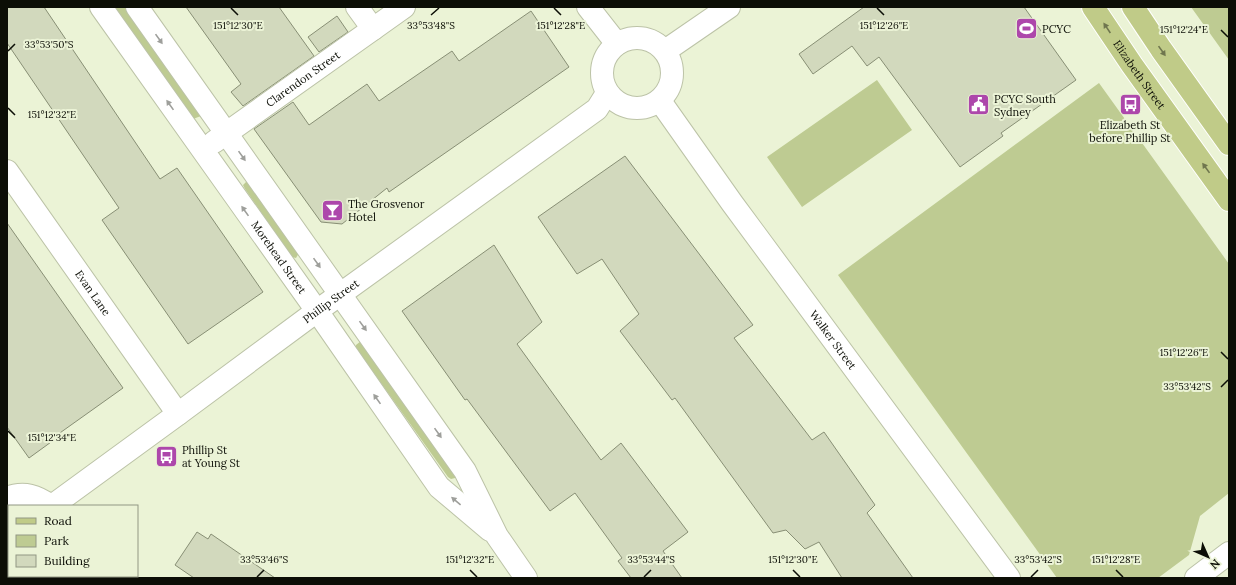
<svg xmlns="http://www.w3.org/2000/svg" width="1236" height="585" font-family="Lora,serif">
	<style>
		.green { fill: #becb92 }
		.building { fill: #d2d9bd; stroke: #888f75 }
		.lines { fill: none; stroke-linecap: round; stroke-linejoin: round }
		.minor-casing { stroke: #bcc3a7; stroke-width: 24 }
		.major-casing { stroke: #fff; stroke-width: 24 }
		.minor { stroke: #fff; stroke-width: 22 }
		.major { stroke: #c0cb88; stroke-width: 22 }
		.oneway { fill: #6f764e }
		.oneway2 { fill: #9e9f9b }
		.ticks { fill: none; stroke: #0c0e06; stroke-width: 1.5 }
		.labels { text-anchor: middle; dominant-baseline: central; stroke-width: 4; stroke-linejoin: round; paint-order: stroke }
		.poi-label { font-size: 11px; fill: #0c0e06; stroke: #ebf3d6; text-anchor: start }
		.street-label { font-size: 11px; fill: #0c0e06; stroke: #ebf3d6 }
		.ticks-label { font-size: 10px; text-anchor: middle; fill: #0c0e06; stroke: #ebf3d6; stroke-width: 4; stroke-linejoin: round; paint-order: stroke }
	</style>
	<rect width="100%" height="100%" fill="#ebf3d6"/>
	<path class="green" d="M114,7H128L201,116L193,119Z
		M1191,7H1229V60Z
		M877,80L912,130L802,207L767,157Z
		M1099,83L1229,264V493L1200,516L1189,555L1158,578H1057L838,275Z
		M246,182H249L299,253L296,258L292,257L245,189L243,185Z
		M361,341L458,475L455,478L451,479L448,477L356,348V345Z"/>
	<path class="building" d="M7,7H44L160,179L177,168L263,292L188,344L102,220L119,208L7,43Z
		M186,7H279L314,56L243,106L231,92L241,84Z
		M864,7H1024L1076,80L1001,133L1003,136L960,167L879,57L867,66L852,46L813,74L799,54Z
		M531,11L569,67L389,192L387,188L342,224L321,222L254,129L293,102L309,125L367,84L379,101L452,51L459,61Z
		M337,16L348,32L319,52L308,37Z
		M625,156L753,325L734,338L812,440L824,432L875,505L867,513L913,578H842L819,542L805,549L786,530L773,533L675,398L672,400L620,331L639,314L602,259L577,274L538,217Z
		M7,223L123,388L57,435L58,437L29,458L7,427Z
		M494,245L542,322L517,344L601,460L621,443L688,532L663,551L682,578H631L618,561L622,558L575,493L550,511L467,399L465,400L402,311Z
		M197,532L208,539L211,534L275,578H194L175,565Z"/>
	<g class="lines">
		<defs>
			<g id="minor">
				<path id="s1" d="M101,7L317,311L439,487L490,530"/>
				<path d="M137,7L465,471L497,536L526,578"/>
				<path d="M357,7L373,29"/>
				<path d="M588,7L617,44"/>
				<circle cx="637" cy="73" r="35"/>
				<path d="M665,51L729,7"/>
				<path id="s2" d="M660,101L732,203L1009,578"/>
				<path id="s3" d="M214,142L404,7"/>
				<path id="s4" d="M7,171L178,414"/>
				<path d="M7,498C24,491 37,496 51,506"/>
				<path id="s5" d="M52,506L178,414L317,311L597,109L607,93"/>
				<path d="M7,571L9,572"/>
				<path d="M52,576L54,578"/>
				<path d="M1196,578L1229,553"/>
			</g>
			<g id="major">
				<path id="s6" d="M1093,7L1132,65L1229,200"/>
				<path d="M1133,7L1161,49L1229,144"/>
			</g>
		</defs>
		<use href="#minor" class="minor-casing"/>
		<use href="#major" class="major-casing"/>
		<use href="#minor" class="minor"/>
		<use href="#major" class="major"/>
	</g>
	<defs><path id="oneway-solid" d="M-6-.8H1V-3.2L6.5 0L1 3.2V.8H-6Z"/></defs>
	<g class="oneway">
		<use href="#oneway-solid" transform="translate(1107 28) rotate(-124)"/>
		<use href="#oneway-solid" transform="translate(1162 51) rotate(55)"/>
		<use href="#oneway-solid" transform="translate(1206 168) rotate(-126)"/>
	</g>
	<g class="oneway2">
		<use href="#oneway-solid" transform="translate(159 39) rotate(55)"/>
		<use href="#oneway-solid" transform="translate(170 105) rotate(-125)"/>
		<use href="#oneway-solid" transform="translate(242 156) rotate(55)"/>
		<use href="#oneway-solid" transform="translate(245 211) rotate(-125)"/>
		<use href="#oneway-solid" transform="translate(317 263) rotate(55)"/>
		<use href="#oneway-solid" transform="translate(363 326) rotate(54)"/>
		<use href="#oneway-solid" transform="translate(377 399) rotate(-125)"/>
		<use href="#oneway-solid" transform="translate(438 433) rotate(55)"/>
		<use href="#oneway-solid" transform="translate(456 501) rotate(-140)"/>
	</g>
	<path class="ticks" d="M231,8L238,15M554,8L561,15M877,8L884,15M431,15L439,8M1221,30L1228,37M8,51L15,44M8,108L15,115M1221,352L1228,359M1221,387L1228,380M8,431L15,438M470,570L477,577M793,570L800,577M1116,570L1123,577M257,577L264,570M644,577L651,570M1031,577L1038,570"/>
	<defs>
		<symbol id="stadium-square" viewBox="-11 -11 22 22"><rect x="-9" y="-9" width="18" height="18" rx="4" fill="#ad47ab" stroke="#ebf3d6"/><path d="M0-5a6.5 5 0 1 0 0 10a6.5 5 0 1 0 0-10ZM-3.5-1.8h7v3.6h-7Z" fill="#fff"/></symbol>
		<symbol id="civic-square" viewBox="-11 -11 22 22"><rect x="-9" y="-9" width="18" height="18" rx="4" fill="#ad47ab" stroke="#ebf3d6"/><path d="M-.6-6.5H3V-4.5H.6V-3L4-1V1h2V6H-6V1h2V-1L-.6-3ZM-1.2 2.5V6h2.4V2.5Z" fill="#fff"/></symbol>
		<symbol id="bus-square" viewBox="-11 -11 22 22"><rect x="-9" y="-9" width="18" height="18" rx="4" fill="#ad47ab" stroke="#ebf3d6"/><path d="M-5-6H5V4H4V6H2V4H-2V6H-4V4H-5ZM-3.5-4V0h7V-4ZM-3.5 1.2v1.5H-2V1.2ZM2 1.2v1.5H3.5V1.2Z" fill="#fff"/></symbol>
		<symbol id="bar-square" viewBox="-11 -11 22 22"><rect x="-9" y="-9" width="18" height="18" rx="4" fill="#ad47ab" stroke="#ebf3d6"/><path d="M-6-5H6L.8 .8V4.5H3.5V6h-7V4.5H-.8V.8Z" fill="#fff"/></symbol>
	</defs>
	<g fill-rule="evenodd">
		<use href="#stadium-square" x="1014" y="16" width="25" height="25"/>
		<use href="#civic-square" x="966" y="92" width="25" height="25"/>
		<use href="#bus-square" x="1118" y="92" width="25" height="25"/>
		<use href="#bar-square" x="320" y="198" width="25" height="25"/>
		<use href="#bus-square" x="154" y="444" width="25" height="25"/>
	</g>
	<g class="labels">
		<g class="poi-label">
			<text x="1042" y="29">PCYC</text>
			<text x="994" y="99">PCYC South<tspan x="994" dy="13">Sydney</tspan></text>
			<text x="1130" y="125" text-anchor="middle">Elizabeth St<tspan x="1130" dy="13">before Phillip St</tspan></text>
			<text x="348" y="204">The Grosvenor<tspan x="348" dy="13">Hotel</tspan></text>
			<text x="182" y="450">Phillip St<tspan x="182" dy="13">at Young St</tspan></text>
		</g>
		<g class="street-label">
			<text stroke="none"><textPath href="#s6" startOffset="82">Elizabeth Street</textPath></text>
			<text stroke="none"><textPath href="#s3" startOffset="109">Clarendon Street</textPath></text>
			<text stroke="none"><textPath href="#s1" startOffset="307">Morehead Street</textPath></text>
			<text stroke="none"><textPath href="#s4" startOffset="149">Evan Lane</textPath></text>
			<text stroke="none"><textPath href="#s5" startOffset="346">Phillip Street</textPath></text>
			<text stroke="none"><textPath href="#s2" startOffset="295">Walker Street</textPath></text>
		</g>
	</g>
	<g class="ticks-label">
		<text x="238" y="29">151°12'30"E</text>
		<text x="431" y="29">33°53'48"S</text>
		<text x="561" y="29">151°12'28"E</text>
		<text x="884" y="29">151°12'26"E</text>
		<text x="1184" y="33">151°12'24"E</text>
		<text x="49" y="48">33°53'50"S</text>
		<text x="52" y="118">151°12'32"E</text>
		<text x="1184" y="356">151°12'26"E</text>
		<text x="1187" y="390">33°53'42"S</text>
		<text x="52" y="441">151°12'34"E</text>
		<text x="264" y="563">33°53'46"S</text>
		<text x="651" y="563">33°53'44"S</text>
		<text x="1038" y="563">33°53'42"S</text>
		<text x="470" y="563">151°12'32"E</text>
		<text x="793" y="563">151°12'30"E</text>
		<text x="1116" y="563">151°12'28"E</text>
	</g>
	<rect width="1236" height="585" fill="none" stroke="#0c0e06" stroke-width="16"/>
	<rect x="8" y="505" width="130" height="72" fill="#ebf3d6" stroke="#929783"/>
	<rect x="16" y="518" width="20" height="6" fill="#c0cb88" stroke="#929783"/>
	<text x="44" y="525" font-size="12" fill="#0c0e06">Road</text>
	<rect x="16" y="535" width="20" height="12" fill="#becb92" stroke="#929783"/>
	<text x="44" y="545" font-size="12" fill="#0c0e06">Park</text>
	<rect x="16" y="555" width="20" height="12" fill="#d2d9bd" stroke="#929783"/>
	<text x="44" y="565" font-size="12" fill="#0c0e06">Building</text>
	<g transform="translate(1208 557) rotate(135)" stroke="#ebf3d6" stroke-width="3" paint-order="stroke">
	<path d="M0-3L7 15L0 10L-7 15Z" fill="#0c0e06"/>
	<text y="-6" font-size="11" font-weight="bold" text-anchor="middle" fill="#0c0e06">N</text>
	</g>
</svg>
